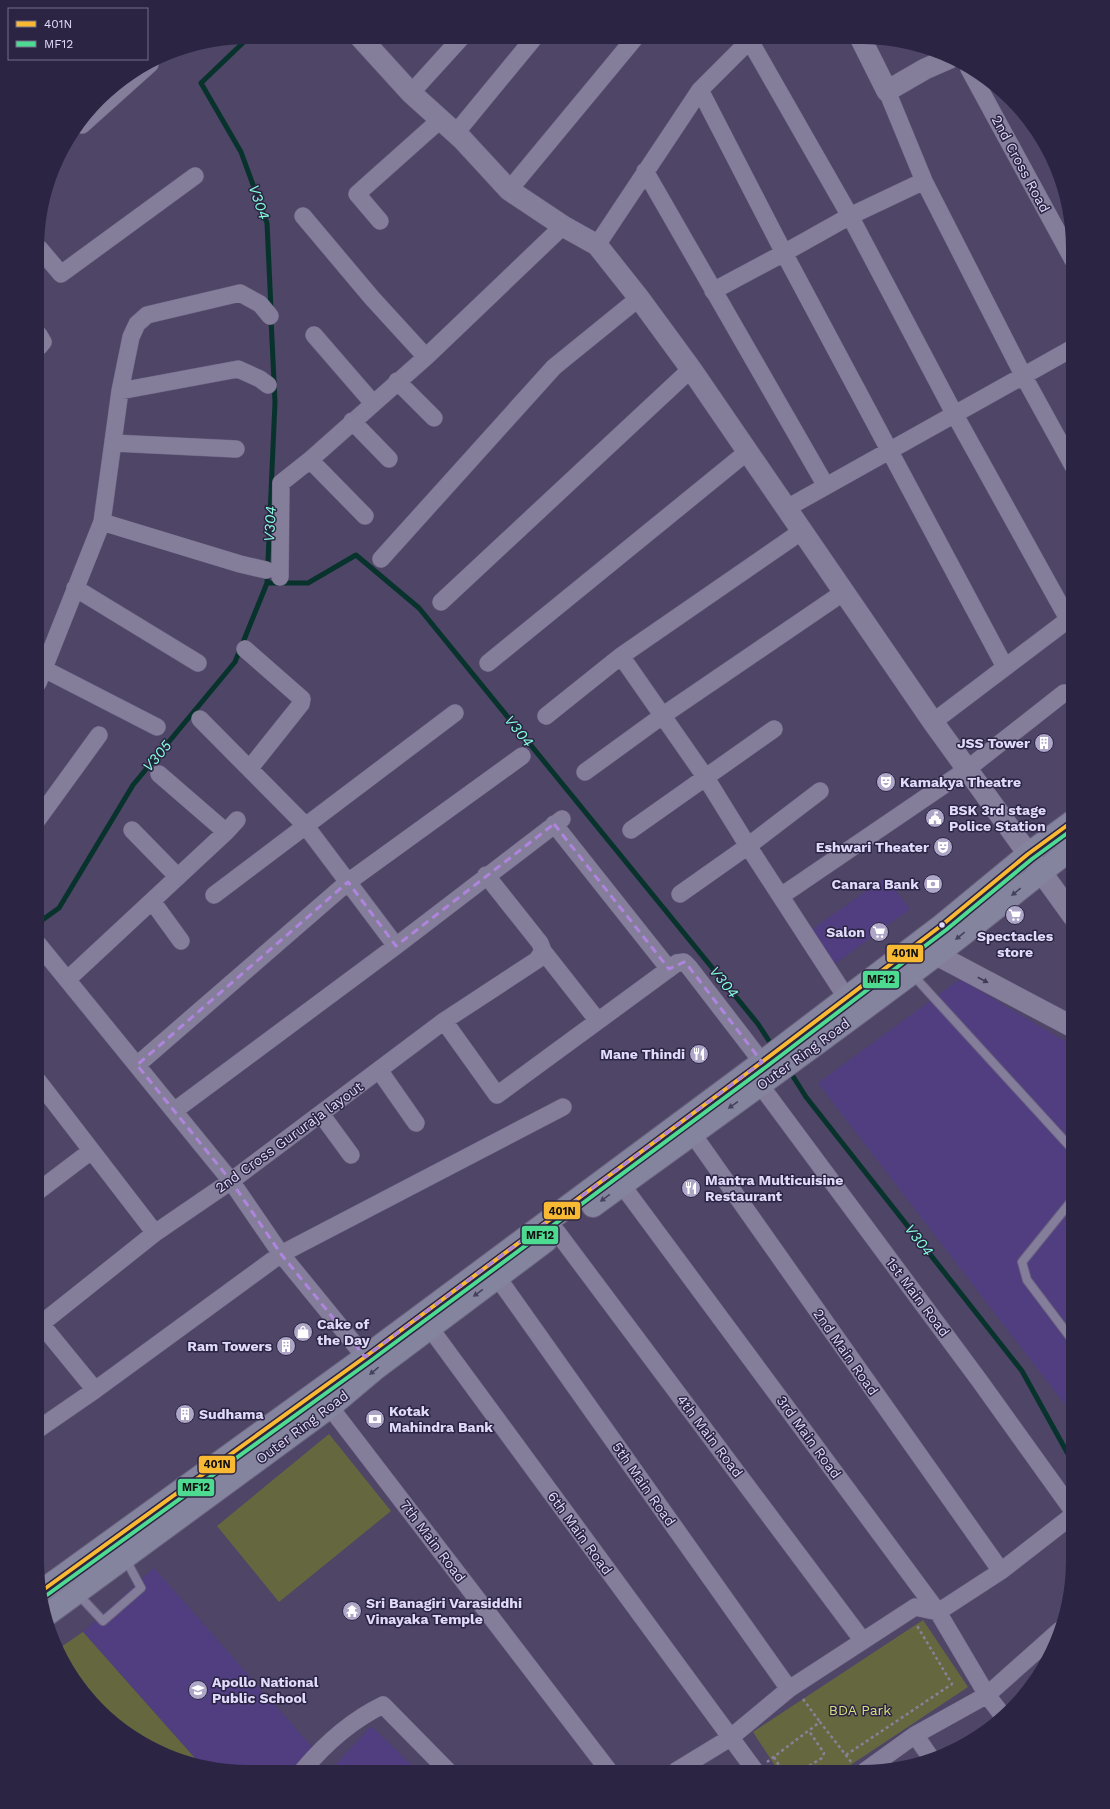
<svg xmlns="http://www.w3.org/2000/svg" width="1110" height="1809" font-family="'Work Sans',sans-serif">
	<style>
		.built { fill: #503e81 }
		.green { fill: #65683e }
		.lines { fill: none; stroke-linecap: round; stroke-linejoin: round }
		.stream { stroke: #07332c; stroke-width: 5 }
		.service-casing { stroke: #6a627f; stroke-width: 10 }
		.minor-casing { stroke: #6a627f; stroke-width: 18 }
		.tertiary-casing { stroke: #6a627f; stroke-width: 22 }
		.trunk-casing { stroke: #6a627f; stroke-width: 24 }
		.path { stroke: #88819b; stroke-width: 2.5; stroke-dasharray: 3 3; stroke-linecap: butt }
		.service { stroke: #857e9b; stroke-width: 8 }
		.minor { stroke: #857e9b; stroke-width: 17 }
		.tertiary { stroke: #857e9b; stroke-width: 21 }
		.trunk { stroke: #84849e; stroke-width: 22 }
		.bus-1-casing { stroke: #2b2442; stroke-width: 7 }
		.bus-2-casing { stroke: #2b2442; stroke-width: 7 }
		.bus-1 { stroke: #fab933; stroke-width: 4 }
		.bus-2 { stroke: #4ddb92; stroke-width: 4 }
		.oneway { fill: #46415e }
		.oneway2 { fill: #423a58 }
		.marked { fill: none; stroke: #ae84dd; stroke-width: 3; stroke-dasharray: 8 5; stroke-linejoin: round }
		.bus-dot { fill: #e1dbfb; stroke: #2b2442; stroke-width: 1.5 }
		.labels { text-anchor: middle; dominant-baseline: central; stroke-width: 3; stroke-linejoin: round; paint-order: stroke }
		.street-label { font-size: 14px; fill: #e1dbfb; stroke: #2b2442 }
		.poi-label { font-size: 14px; font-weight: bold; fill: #e1dbfb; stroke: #2b2442; text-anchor: start }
		.park-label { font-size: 14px; fill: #d7e080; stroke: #2b2442 }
		.water-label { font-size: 15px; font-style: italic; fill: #85fedc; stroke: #2b2442 }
		.line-badge { stroke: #2b2442; stroke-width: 1.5 }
		.pale-badge-label { font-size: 11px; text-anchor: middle; font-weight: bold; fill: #111 }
	</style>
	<rect width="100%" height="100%" fill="#4e4567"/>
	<path class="built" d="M885,878L910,909L835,964L811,930Z
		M960,979L1073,1046V1415L818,1083Z
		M154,1568L314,1749L290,1770H221L201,1765L83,1632Z
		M371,1726L418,1771H330Z"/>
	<path class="green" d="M329,1434L391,1511L279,1602L217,1526Z
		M923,1620L968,1687L840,1772H779L753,1732Z
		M83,1632L201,1765L167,1756L120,1728L81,1689L58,1649Z"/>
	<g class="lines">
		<path class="stream" d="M249,37L201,83L241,152L267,223L271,309
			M267,583H308L356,555L419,608L758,1024L773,1047
			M38,923L59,908L133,785L235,662L267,583L275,402L271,319
			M789,1070L806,1097L1022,1371L1073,1463"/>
		<defs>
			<path id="service" d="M912,974L1073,1150
				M1073,1341L1027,1280L1022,1262L1073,1199
				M77,1593L103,1621L141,1588L125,1558"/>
			<path id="minor" d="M750,41L850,216L955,415L1068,619
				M969,69L1073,260
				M700,90L784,253L1005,667
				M887,91L924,181L1023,375L1073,466
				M411,93L461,38
				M82,125L150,64
				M455,134L534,38
				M645,171L826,486
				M509,190L635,38
				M303,216L372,298L426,357
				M380,221L357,194L440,120
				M597,245L700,90L752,38
				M39,248L61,274L195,176
				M713,291L784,253L850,216L924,181
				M314,335L372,402
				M39,347L43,342L39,335
				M397,381L434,418
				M120,391L131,337L137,324L147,315L240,293L260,304L270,316
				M352,421L389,459
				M113,443L236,449
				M310,460L365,516
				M787,508L1073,348
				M102,522L240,564L266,570
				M381,559L554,367L639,298
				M280,577L281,483L310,460L426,357L563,226
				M75,588L198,663
				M441,602L691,369
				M245,649L302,699L301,704L250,768
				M621,656L706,778L748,846L846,997
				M488,663L747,452
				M44,669L157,727
				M38,683L102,522L120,391L238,369L260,379L268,385
				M546,716L621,656L802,531
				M200,719L305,825L396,946
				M933,722L1073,616
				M585,772L662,716L844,592
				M159,774L226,832
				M38,819L99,735
				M554,824L669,969
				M132,830L178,877
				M631,830L774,729
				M486,875L540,943L543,951L598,1021
				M680,894L748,846L820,791
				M214,895L455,713
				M781,896L966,770L1064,693
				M152,901L181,941
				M38,944L231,1181L281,1254L365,1357
				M68,979L226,832L237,820
				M444,1021L497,1095L677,963L684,962L689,967L762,1062
				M137,1065L348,882L522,756
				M379,1070L416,1123
				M38,1081L155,1233
				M761,1086L979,1380L1073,1511
				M174,1111L396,946L562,819
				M321,1114L351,1155
				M692,1133L1001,1571
				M622,1185L938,1612L987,1695L1003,1716
				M37,1192L91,1151
				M557,1232L863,1641
				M498,1278L789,1689
				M37,1319L95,1390
				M37,1327L155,1233L231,1181L444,1021L537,960L543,951
				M430,1328L756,1772
				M330,1407L609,1771
				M37,1430L95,1390L281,1254L563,1107
				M915,1735L931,1758
				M303,1770C325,1744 352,1720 383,1705L448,1771
				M676,1771L730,1738L789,1689L915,1607L938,1612L1001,1571L1073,1515
				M865,1771L915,1735L987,1695L1060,1630"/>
			<path id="tertiary" d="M360,37L411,93L462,139L509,190L563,226L597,245L639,298L691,369L933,722L1073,916
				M861,39L887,91L925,69L950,58
				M937,955L1073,1027"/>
			<path id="trunk" d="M593,1206C707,1124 822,1041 935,956C982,921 1026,883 1073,848
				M43,1590L365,1357L762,1062L942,925L1028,854L1073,821
				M48,1614L330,1407L374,1370L546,1241"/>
		</defs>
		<use href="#service" class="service-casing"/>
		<use href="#minor" class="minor-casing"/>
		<use href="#tertiary" class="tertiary-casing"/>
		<use href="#trunk" class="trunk-casing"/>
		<path class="path" d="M803,1699L820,1722
			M846,1755L952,1684L916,1624
			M774,1757L783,1772
			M767,1762L820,1722L852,1763
			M799,1772L822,1758L824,1753L809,1731"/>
		<use href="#service" class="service"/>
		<use href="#minor" class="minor"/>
		<use href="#tertiary" class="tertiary"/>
		<use href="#trunk" class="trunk"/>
		<defs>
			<path id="bus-1" d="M43,1590L365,1357L762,1062L942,925L1028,854L1073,821"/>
			<path id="bus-2" d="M47,1595L369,1362L766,1067L946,930L1032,859L1073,829"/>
		</defs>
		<use href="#bus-1" class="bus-1-casing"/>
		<use href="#bus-2" class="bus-2-casing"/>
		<use href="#bus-1" class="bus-1"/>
		<use href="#bus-2" class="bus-2"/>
	</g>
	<defs><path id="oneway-solid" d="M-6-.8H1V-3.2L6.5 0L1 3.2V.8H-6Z"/></defs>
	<g class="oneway">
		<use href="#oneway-solid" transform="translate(1016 892) rotate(141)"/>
		<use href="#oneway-solid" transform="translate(960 936) rotate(141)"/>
		<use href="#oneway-solid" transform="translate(733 1105) rotate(145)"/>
		<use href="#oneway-solid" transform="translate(605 1198) rotate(144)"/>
		<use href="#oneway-solid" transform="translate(478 1293) rotate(144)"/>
		<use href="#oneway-solid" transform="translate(374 1371) rotate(141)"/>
	</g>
	<use class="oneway2" href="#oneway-solid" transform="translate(983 980) rotate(28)"/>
	<path class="marked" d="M554,824L669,969L684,962L689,967L762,1062L365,1357L281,1254L231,1181L137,1065L348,882L396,946Z"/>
	<defs>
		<symbol id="building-disc" viewBox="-11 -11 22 22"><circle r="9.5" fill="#aea6c7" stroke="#2b2442"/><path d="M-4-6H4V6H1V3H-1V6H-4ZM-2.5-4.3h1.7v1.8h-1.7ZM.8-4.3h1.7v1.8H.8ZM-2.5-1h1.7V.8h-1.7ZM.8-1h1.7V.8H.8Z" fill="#fff"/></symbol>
		<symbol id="theatre-disc" viewBox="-11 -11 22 22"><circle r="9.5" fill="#aea6c7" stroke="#2b2442"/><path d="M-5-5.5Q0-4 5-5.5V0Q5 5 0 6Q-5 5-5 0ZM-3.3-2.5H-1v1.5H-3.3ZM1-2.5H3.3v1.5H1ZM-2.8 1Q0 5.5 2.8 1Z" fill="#fff"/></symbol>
		<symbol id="civic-disc" viewBox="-11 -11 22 22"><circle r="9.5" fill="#aea6c7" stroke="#2b2442"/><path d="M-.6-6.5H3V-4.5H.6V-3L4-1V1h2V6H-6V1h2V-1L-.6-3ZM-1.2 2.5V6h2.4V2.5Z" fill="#fff"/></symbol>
		<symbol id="bank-disc" viewBox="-11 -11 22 22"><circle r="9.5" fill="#aea6c7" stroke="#2b2442"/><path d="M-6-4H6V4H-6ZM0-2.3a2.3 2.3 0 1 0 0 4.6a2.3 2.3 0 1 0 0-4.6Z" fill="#fff"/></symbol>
		<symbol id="supermarket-disc" viewBox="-11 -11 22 22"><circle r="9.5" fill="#aea6c7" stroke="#2b2442"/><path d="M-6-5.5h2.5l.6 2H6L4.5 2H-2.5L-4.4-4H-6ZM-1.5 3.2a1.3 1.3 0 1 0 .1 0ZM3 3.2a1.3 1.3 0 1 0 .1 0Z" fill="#fff"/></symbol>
		<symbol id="restaurant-disc" viewBox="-11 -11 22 22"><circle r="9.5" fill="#aea6c7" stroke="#2b2442"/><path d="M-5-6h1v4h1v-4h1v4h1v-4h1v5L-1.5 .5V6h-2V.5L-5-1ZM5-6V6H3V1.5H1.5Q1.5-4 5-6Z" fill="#fff"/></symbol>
		<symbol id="shop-disc" viewBox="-11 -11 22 22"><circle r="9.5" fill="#aea6c7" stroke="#2b2442"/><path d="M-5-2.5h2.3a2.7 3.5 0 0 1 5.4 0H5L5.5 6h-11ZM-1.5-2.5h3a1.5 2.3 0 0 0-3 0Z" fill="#fff"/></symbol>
		<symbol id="temple-disc" viewBox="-11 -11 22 22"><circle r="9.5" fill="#aea6c7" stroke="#2b2442"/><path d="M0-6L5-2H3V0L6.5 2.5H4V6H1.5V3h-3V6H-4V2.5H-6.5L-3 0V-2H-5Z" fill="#fff"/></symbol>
		<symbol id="school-disc" viewBox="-11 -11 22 22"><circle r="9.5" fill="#aea6c7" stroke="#2b2442"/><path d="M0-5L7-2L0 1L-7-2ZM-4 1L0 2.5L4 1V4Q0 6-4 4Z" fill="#fff"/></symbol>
	</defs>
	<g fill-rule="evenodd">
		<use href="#building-disc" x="1033" y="732" width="22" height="22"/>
		<use href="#theatre-disc" x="875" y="771" width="22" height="22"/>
		<use href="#civic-disc" x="924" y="807" width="22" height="22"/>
		<use href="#theatre-disc" x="932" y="836" width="22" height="22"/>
		<use href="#bank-disc" x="922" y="873" width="22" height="22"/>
		<use href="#supermarket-disc" x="1004" y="904" width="22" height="22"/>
		<use href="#supermarket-disc" x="868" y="921" width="22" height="22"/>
		<use href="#restaurant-disc" x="688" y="1043" width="22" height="22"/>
		<use href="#restaurant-disc" x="680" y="1177" width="22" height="22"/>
		<use href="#shop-disc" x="292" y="1321" width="22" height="22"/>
		<use href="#building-disc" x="275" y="1335" width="22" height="22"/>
		<use href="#building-disc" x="174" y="1403" width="22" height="22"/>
		<use href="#bank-disc" x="364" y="1408" width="22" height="22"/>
		<use href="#temple-disc" x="341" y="1600" width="22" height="22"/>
		<use href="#school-disc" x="187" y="1679" width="22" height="22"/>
	</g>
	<circle class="bus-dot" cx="942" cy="925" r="3.5"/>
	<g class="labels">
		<g class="street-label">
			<text transform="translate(1021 164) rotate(62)">2nd Cross Road</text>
			<text transform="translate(803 1054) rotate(-36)">Outer Ring Road</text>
			<text transform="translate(289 1137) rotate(-36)">2nd Cross Gururaja layout</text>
			<text transform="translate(918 1297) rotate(53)">1st Main Road</text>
			<text transform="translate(846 1352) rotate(55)">2nd Main Road</text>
			<text transform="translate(302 1427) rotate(-37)">Outer Ring Road</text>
			<text transform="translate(710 1436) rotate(53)">4th Main Road</text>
			<text transform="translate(809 1437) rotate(54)">3rd Main Road</text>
			<text transform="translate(644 1484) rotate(55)">5th Main Road</text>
			<text transform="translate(580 1533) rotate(54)">6th Main Road</text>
			<text transform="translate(433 1541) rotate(53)">7th Main Road</text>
		</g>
		<g class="poi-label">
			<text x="1030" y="743" text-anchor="end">JSS Tower</text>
			<text x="900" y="782">Kamakya Theatre</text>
			<text x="949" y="810">BSK 3rd stage<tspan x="949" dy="16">Police Station</tspan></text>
			<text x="929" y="847" text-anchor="end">Eshwari Theater</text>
			<text x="919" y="884" text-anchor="end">Canara Bank</text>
			<text x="865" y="932" text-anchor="end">Salon</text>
			<text x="1015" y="936" text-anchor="middle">Spectacles<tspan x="1015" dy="16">store</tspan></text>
			<text x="685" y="1054" text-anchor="end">Mane Thindi</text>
			<text x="705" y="1180">Mantra Multicuisine<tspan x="705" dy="16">Restaurant</tspan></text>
			<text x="317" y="1324">Cake of<tspan x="317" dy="16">the Day</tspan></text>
			<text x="272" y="1346" text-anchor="end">Ram Towers</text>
			<text x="389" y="1411">Kotak<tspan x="389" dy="16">Mahindra Bank</tspan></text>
			<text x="199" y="1414">Sudhama</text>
			<text x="366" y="1603">Sri Banagiri Varasiddhi<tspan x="366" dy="16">Vinayaka Temple</tspan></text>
			<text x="212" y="1682">Apollo National<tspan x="212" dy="16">Public School</tspan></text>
		</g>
		<g class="park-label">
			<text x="860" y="1710">BDA Park</text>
		</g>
		<g class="water-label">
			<text transform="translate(259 202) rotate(71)">V304</text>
			<text transform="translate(270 524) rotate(-87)">V304</text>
			<text transform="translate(519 731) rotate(51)">V304</text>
			<text transform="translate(157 756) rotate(-50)">V305</text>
			<text transform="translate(724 982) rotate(51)">V304</text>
			<text transform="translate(919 1240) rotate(52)">V304</text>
		</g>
	</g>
	<path d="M0 0H1110V1809H0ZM248 44H862A204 204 0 0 1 1066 248V1561A204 204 0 0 1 862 1765H248A204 204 0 0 1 44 1561V248A204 204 0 0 1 248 44Z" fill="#2b2442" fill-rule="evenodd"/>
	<g class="line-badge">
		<rect x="886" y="944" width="38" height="19" rx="4" fill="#fab933"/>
		<rect x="862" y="970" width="38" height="19" rx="4" fill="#4ddb92"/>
		<rect x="543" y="1201" width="38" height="19" rx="4" fill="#fab933"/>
		<rect x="521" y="1225" width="38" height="20" rx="4" fill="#4ddb92"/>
		<rect x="198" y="1455" width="38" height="19" rx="4" fill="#fab933"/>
		<rect x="177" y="1478" width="38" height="19" rx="4" fill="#4ddb92"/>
	</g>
	<g class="pale-badge-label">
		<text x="905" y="957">401N</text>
		<text x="881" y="983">MF12</text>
		<text x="562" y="1215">401N</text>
		<text x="540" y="1239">MF12</text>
		<text x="217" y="1468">401N</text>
		<text x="196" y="1491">MF12</text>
	</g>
	<rect x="8" y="8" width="140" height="52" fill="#2b2442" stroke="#746d8c"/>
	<rect x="16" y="21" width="20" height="6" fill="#fab933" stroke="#746d8c"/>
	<text x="44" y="28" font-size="12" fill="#e1dbfb">401N</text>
	<rect x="16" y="41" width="20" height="6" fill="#4ddb92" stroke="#746d8c"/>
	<text x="44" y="48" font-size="12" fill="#e1dbfb">MF12</text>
</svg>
